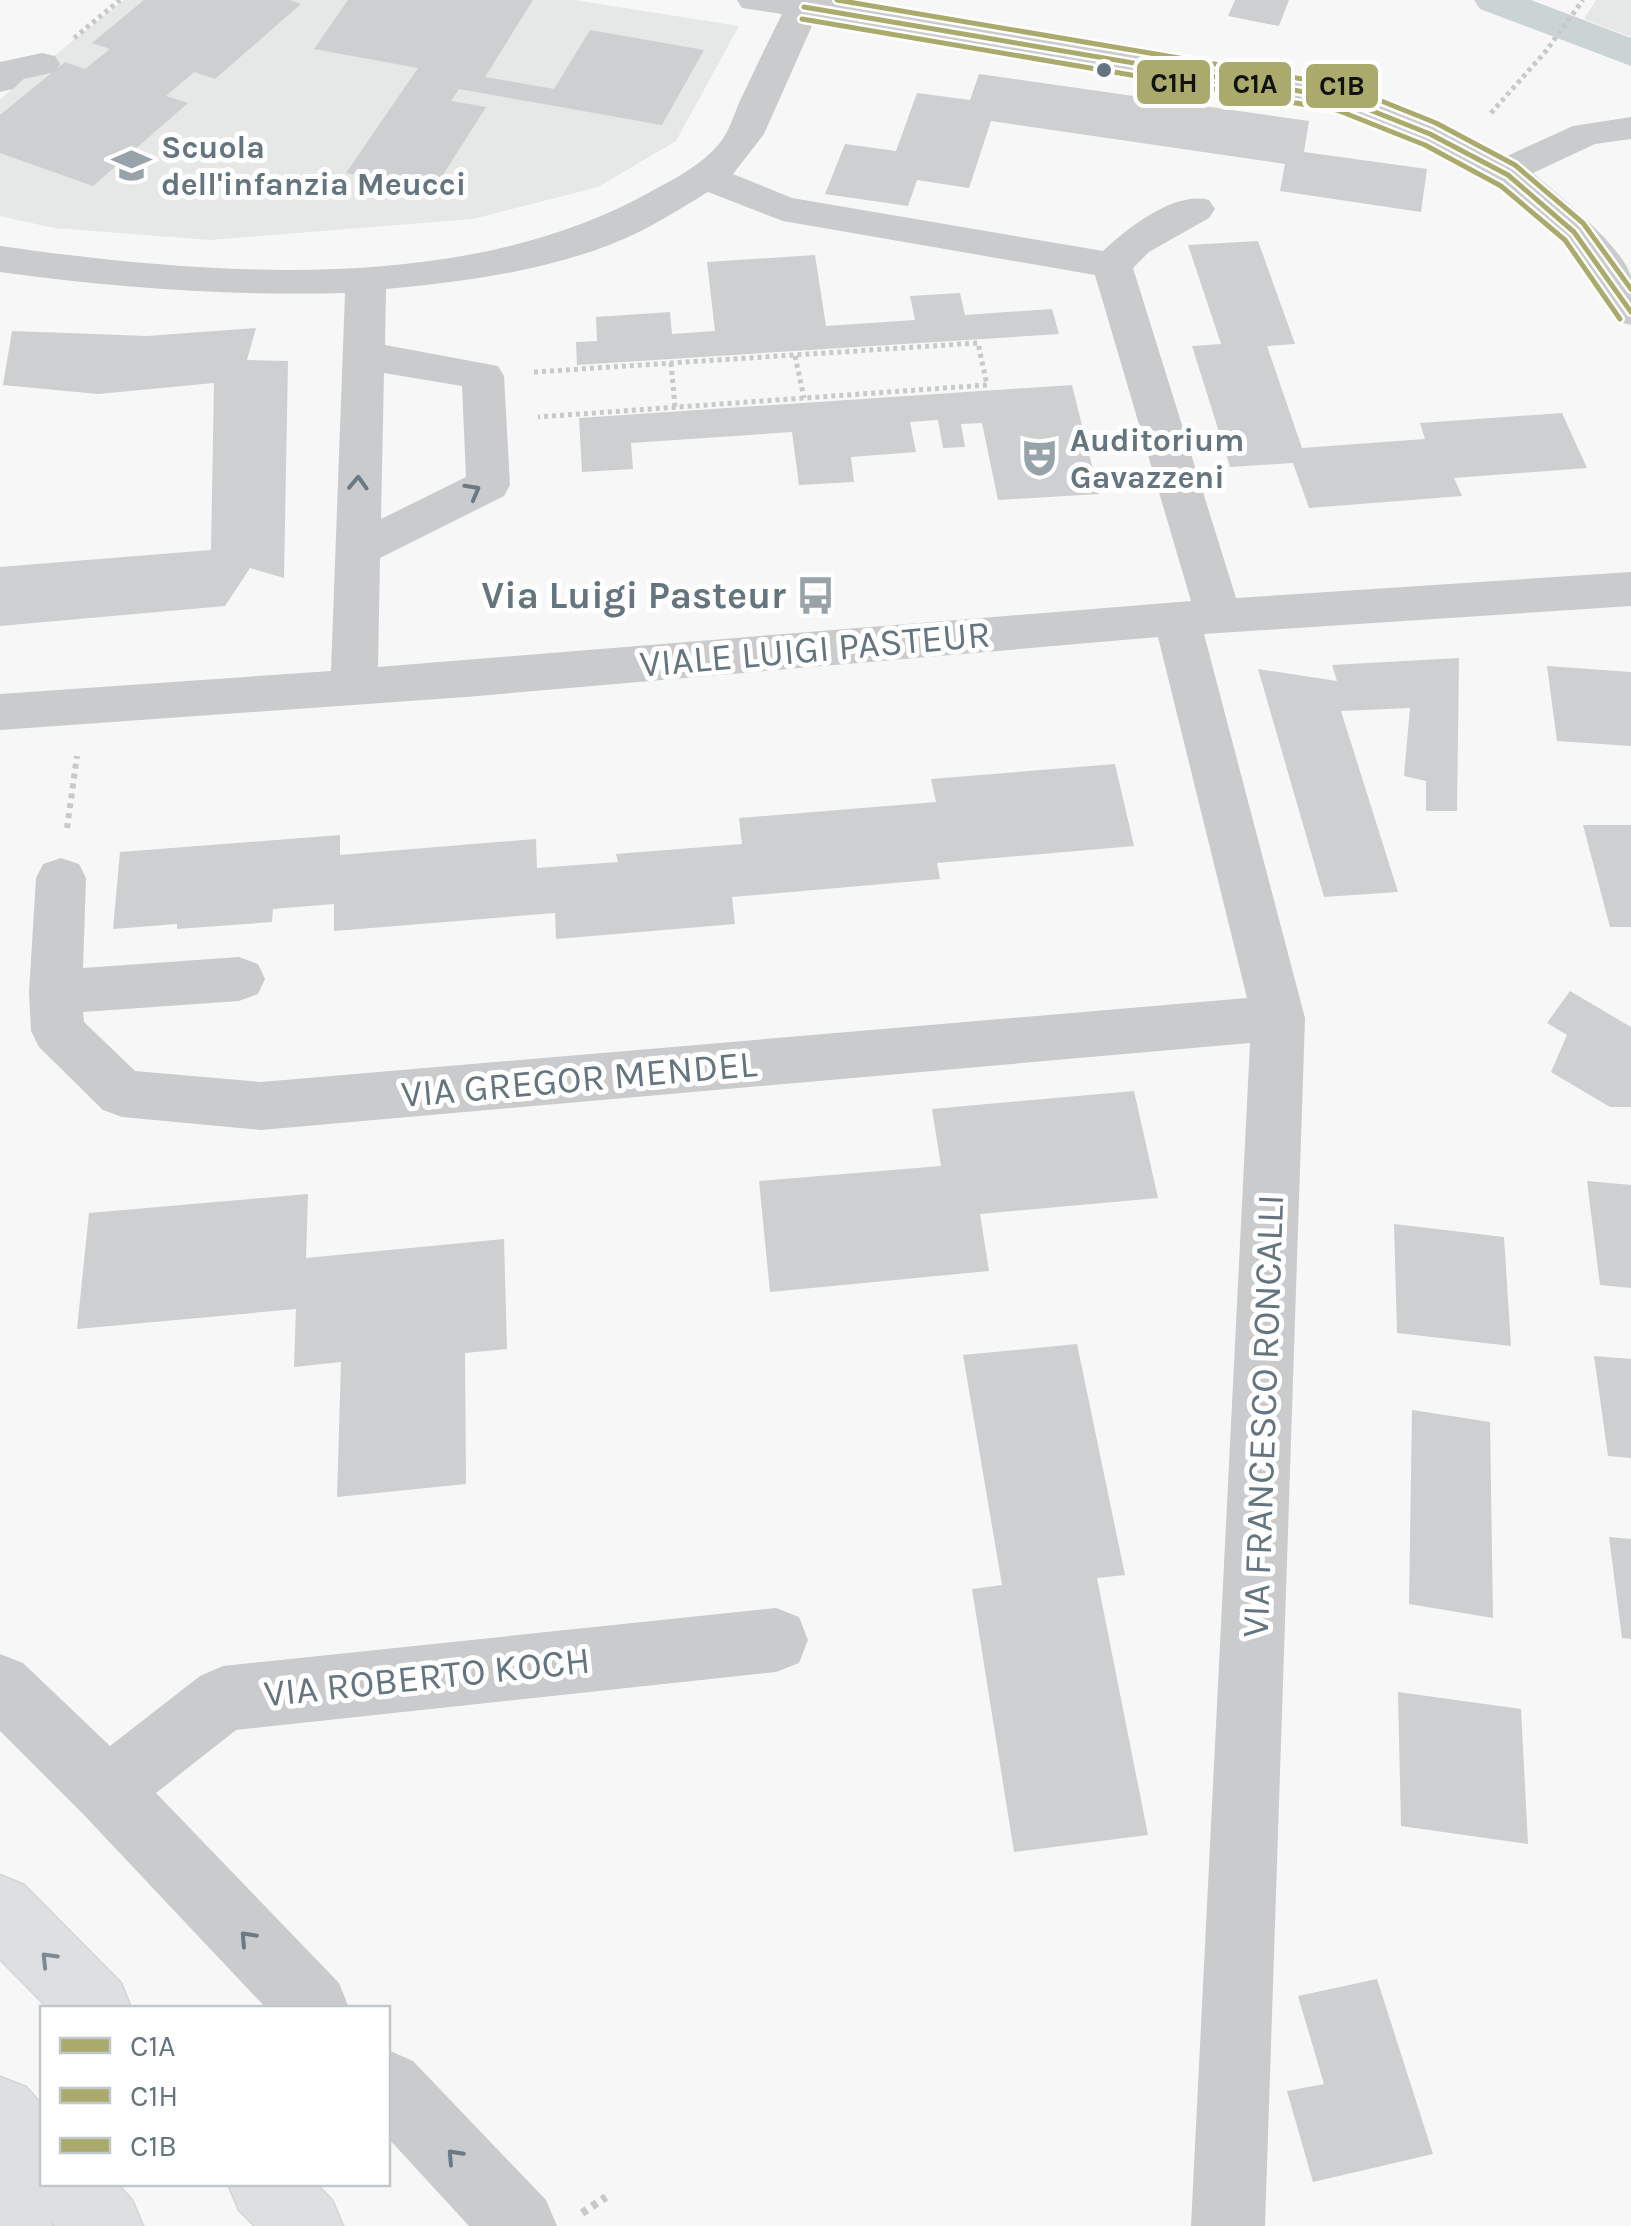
<svg xmlns="http://www.w3.org/2000/svg" width="1631" height="2226" font-family="Karla,sans-serif">
	<style>
		.built { fill: #e6e7e7 }
		.lines { fill: none; stroke-linecap: round; stroke-linejoin: round }
		.canal { fill: #cbd3d5; fill-rule: evenodd }
		.building { fill: #cecfd0 }
		.secondary-casing { stroke: #d3d4d5; stroke-width: 3 }
		.path-far2 { stroke: #c7c9ca; stroke-width: 5; stroke-dasharray: 4 4; stroke-linecap: butt }
		.path-far1 { stroke: #c7c9ca; stroke-width: 6; stroke-dasharray: 5 5; stroke-linecap: butt }
		.path { stroke: #c7c9ca; stroke-width: 8; stroke-dasharray: 6 6; stroke-linecap: butt }
		.street { fill: #cacbcc; fill-rule: evenodd }
		.secondary { fill: #dedfe0; fill-rule: evenodd }
		.bus-1-casing { stroke: #fff; stroke-width: 10 }
		.bus-2-casing { stroke: #fff; stroke-width: 10 }
		.bus-3-casing { stroke: #fff; stroke-width: 10 }
		.bus-1 { stroke: #aaaa6d; stroke-width: 5 }
		.bus-2 { stroke: #aaaa6d; stroke-width: 5 }
		.bus-3 { stroke: #aaaa6d; stroke-width: 5 }
		.oneway { stroke: #6a7983 }
		.oneway2 { stroke: #7d8a92 }
		.bus-dot { fill: #65757f; stroke: #fff; stroke-width: 4 }
		.labels { text-anchor: middle; dominant-baseline: central; stroke-width: 10; stroke-linejoin: round; paint-order: stroke }
		.far-poi-label { font-size: 32px; font-weight: bold; fill: #65757f; stroke: #fff; text-anchor: start }
		.poi-label { font-size: 38px; font-weight: bold; fill: #65757f; stroke: #fff; text-anchor: end }
		.street-label { font-size: 38px; fill: #65757f; stroke: #fff }
		.line-badge { stroke: #fff; stroke-width: 4 }
		.pale-badge-label { font-size: 28px; text-anchor: middle; font-weight: bold; fill: #111 }
	</style>
	<rect width="100%" height="100%" fill="#f7f7f7"/>
	<path class="built" d="M124,0H574L739,26L676,141L598,187L473,219L210,240L54,228L0,216V99Z
		M1596,0H1631V37L1584,19Z"/>
	<g class="lines">
		<path class="canal" d="M1474,0H1531L1631,38V66L1480,9Z"/>
	</g>
	<path class="building" d="M144,0H290L301,4L215,79L194,72L166,96L188,103L93,186L0,153V115L65,62L85,69L110,49L92,43Z
		M348,0H533L485,77L554,89L590,30L704,50L662,125L459,89L451,101L486,107L434,189L346,173L418,68L314,49Z
		M1235,0H1289L1279,26L1228,16Z
		M979,74L1309,121L1304,152L1427,169L1421,212L1280,191L1285,164L991,121L969,188L917,180L908,206L825,194L845,144L896,151L917,93L970,100Z
		M1258,241L1295,344L1267,346L1302,448L1425,439L1420,423L1562,413L1587,468L1454,478L1462,496L1309,508L1293,463L1230,467L1192,346L1221,344L1188,245Z
		M815,255L826,326L915,320L910,296L960,293L965,315L1052,309L1059,334L577,365L576,342L597,341L596,317L670,312L672,334L715,331L707,262Z
		M256,328L247,360L288,361L284,578L250,568L225,606L0,626V567L211,550L214,383L98,394L3,385L12,331L147,336Z
		M1072,385L1099,494L998,500L982,423L961,424L965,447L943,448L938,420L910,422L916,452L851,457L854,482L799,485L792,432L631,443L633,469L582,472L579,418Z
		M1459,658L1457,811H1426V781L1404,776L1410,708L1341,711L1398,892L1324,897L1258,669L1337,681L1332,665Z
		M1547,666L1631,672V746L1557,741Z
		M1115,764L1134,846L937,863L940,879L732,897L735,924L556,939L555,913L334,931V904L273,909L272,922L177,929V924L113,929L120,852L340,835V855L536,839L537,868L618,862L616,854L742,844L739,818L936,802L931,779Z
		M1583,825H1631V927H1610Z
		M1570,991L1631,1027V1107H1610L1551,1072L1567,1035L1547,1023Z
		M1134,1091L1158,1198L980,1214L989,1271L770,1292L759,1181L941,1166L932,1109Z
		M1587,1181L1631,1185V1288L1600,1285Z
		M308,1194L306,1258L504,1239L507,1349L465,1353L466,1484L337,1497L341,1362L294,1367L296,1309L77,1329L89,1213Z
		M1394,1224L1504,1237L1511,1346L1397,1333Z
		M1077,1344L1125,1575L1097,1578L1148,1835L1014,1852L972,1589L1002,1585L963,1355Z
		M1594,1356L1631,1359V1458L1608,1456Z
		M1412,1410L1490,1422L1493,1618L1409,1604Z
		M1609,1537L1631,1539V1639L1622,1638Z
		M1398,1692L1521,1709L1528,1844L1401,1826Z
		M1377,1979L1433,2154L1313,2182L1287,2091L1324,2084L1298,1996Z"/>
	<g class="lines">
		<defs>
			<path id="secondary" d="M0,1875L24,1885L121,1983L131,2008H48L0,1959Z
				M0,2077L26,2087L42,2105V2184H117L132,2200L143,2226H55L50,2220L52,2226H0Z
				M228,2184H316L332,2200L343,2226H255L239,2210Z"/>
		</defs>
		<use href="#secondary" class="secondary-casing"/>
		<path class="path-far2" d="M74,38L120,0
			M1491,113L1546,51L1583,0
			M795,356L804,398
			M671,363L675,407
			M534,372L978,343L987,385L538,417"/>
		<path class="path-far1" d="M67,828L77,756"/>
		<path class="path" d="M582,2213L606,2197"/>
		<path class="street" d="M737,0H835L866,4L1340,87L1430,118L1507,156L1573,126L1631,117V139L1595,144L1533,173C1557,194 1624,247 1631,277C1631,292 1631,311 1631,325L1616,321C1607,306 1599,289 1589,274C1531,185 1427,143 1332,108L866,26L815,19L764,134L733,174L792,198L1103,251C1128,228 1174,191 1209,200L1215,209L1209,218L1149,252L1133,268L1236,598L1631,572V606L1204,634L1305,1018L1265,2226H1191L1250,1043L261,1130L122,1117L103,1110L39,1047L31,1031L29,992L36,878L43,864L61,858L79,864L86,878L83,968L239,957L258,964L265,979L258,994L239,1001L83,1012L84,1022L135,1071L261,1082L1247,998L1158,637L466,697L0,730V694L331,671L345,293C229,296 115,288 0,272V246C206,275 464,297 652,191C676,178 701,165 719,144C729,132 733,117 739,103C753,73 767,44 782,14L742,8ZM708,192L783,221L1095,275L1191,601L378,667L380,558L504,496L510,485L504,376L498,366L385,345L386,289C471,281 564,269 641,231C664,219 686,205 708,192ZM384,373L462,386L466,477L381,519Z
			M42,53L55,56L60,64L55,72L24,79L13,89L0,92V62Z
			M776,1608L799,1617L808,1640L799,1663L776,1672L236,1730L156,1793L339,1983L349,2008H266L83,1814L0,1731V1654L23,1663L110,1746L200,1676L223,1666Z
			M388,2050L413,2061L546,2200L557,2226H469L388,2138Z"/>
		<use href="#secondary" class="secondary"/>
		<defs>
			<path id="bus-1" d="M804,7L1340,98L1430,134L1508,175L1574,232L1631,312"/>
			<path id="bus-2" d="M802,19L1337,110L1425,145L1501,186L1565,240L1620,319"/>
			<path id="bus-3" d="M837,0L1344,86L1436,123L1515,165L1583,223L1631,289"/>
		</defs>
		<use href="#bus-1" class="bus-1-casing"/>
		<use href="#bus-2" class="bus-2-casing"/>
		<use href="#bus-3" class="bus-3-casing"/>
		<use href="#bus-1" class="bus-1"/>
		<use href="#bus-2" class="bus-2"/>
		<use href="#bus-3" class="bus-3"/>
	</g>
	<defs><path id="oneway-chevron" d="M-2-3.5L2.5 0L-2 3.5" fill="none" stroke-width="1.6" stroke-linecap="round" stroke-linejoin="round" transform="scale(2.5)"/></defs>
	<g class="oneway">
		<use href="#oneway-chevron" transform="translate(358 483) rotate(-88)"/>
		<use href="#oneway-chevron" transform="translate(473 491) rotate(-29)"/>
		<use href="#oneway-chevron" transform="translate(247 1938) rotate(-133)"/>
		<use href="#oneway-chevron" transform="translate(454 2156) rotate(-133)"/>
	</g>
	<use class="oneway2" href="#oneway-chevron" transform="translate(48 1959) rotate(-134)"/>
	<defs>
		<symbol id="school-bare" viewBox="-9 -9 18 18"><path d="M0-5L7-2L0 1L-7-2ZM-4 1L0 2.5L4 1V4Q0 6-4 4Z" fill="#98a2a9" stroke="#fff" stroke-width="2.5" paint-order="stroke"/></symbol>
		<symbol id="theatre-bare" viewBox="-9 -9 18 18"><path d="M-5-5.5Q0-4 5-5.5V0Q5 5 0 6Q-5 5-5 0ZM-3.3-2.5H-1v1.5H-3.3ZM1-2.5H3.3v1.5H1ZM-2.8 1Q0 5.5 2.8 1Z" fill="#98a2a9" stroke="#fff" stroke-width="2.5" paint-order="stroke"/></symbol>
		<symbol id="bus-bare" viewBox="-9 -9 18 18"><path d="M-5-6H5V4H4V6H2V4H-2V6H-4V4H-5ZM-3.5-4V0h7V-4ZM-3.5 1.2v1.5H-2V1.2ZM2 1.2v1.5H3.5V1.2Z" fill="#98a2a9" stroke="#fff" stroke-width="2.5" paint-order="stroke"/></symbol>
	</defs>
	<g fill-rule="evenodd">
		<use href="#school-bare" x="104" y="138" width="55" height="55"/>
		<use href="#theatre-bare" x="1012" y="430" width="55" height="55"/>
		<use href="#bus-bare" x="788" y="568" width="55" height="55"/>
	</g>
	<circle class="bus-dot" cx="1104" cy="70" r="9"/>
	<g class="labels">
		<g class="far-poi-label">
			<text x="161" y="147">Scuola<tspan x="161" dy="37">dell'infanzia Meucci</tspan></text>
			<text x="1070" y="440">Auditorium<tspan x="1070" dy="37">Gavazzeni</tspan></text>
		</g>
		<g class="poi-label">
			<text x="786" y="595">Via Luigi Pasteur</text>
		</g>
		<g class="street-label">
			<text transform="translate(815 649) rotate(-5)">VIALE LUIGI PASTEUR</text>
			<text transform="translate(579 1079) rotate(-5)">VIA GREGOR MENDEL</text>
			<text transform="translate(1263 1416) rotate(-88)">VIA FRANCESCO RONCALLI</text>
			<text transform="translate(427 1677) rotate(-6)">VIA ROBERTO KOCH</text>
		</g>
	</g>
	<g class="line-badge">
		<rect x="1135" y="58" width="77" height="48" rx="10" fill="#aaaa6d"/>
		<rect x="1217" y="60" width="76" height="48" rx="10" fill="#aaaa6d"/>
		<rect x="1304" y="62" width="76" height="48" rx="10" fill="#aaaa6d"/>
	</g>
	<g class="pale-badge-label">
		<text x="1174" y="92">C1H</text>
		<text x="1255" y="93">C1A</text>
		<text x="1342" y="95">C1B</text>
	</g>
	<rect x="40" y="2006" width="350" height="180" fill="#ffffff" stroke="#c1c8cc" stroke-width="2.5"/>
	<rect x="60" y="2038" width="50" height="15" fill="#aaaa6d" stroke="#c1c8cc" stroke-width="2.5"/>
	<text x="130" y="2056" font-size="30" fill="#65757f">C1A</text>
	<rect x="60" y="2088" width="50" height="15" fill="#aaaa6d" stroke="#c1c8cc" stroke-width="2.5"/>
	<text x="130" y="2106" font-size="30" fill="#65757f">C1H</text>
	<rect x="60" y="2138" width="50" height="15" fill="#aaaa6d" stroke="#c1c8cc" stroke-width="2.5"/>
	<text x="130" y="2156" font-size="30" fill="#65757f">C1B</text>
</svg>
